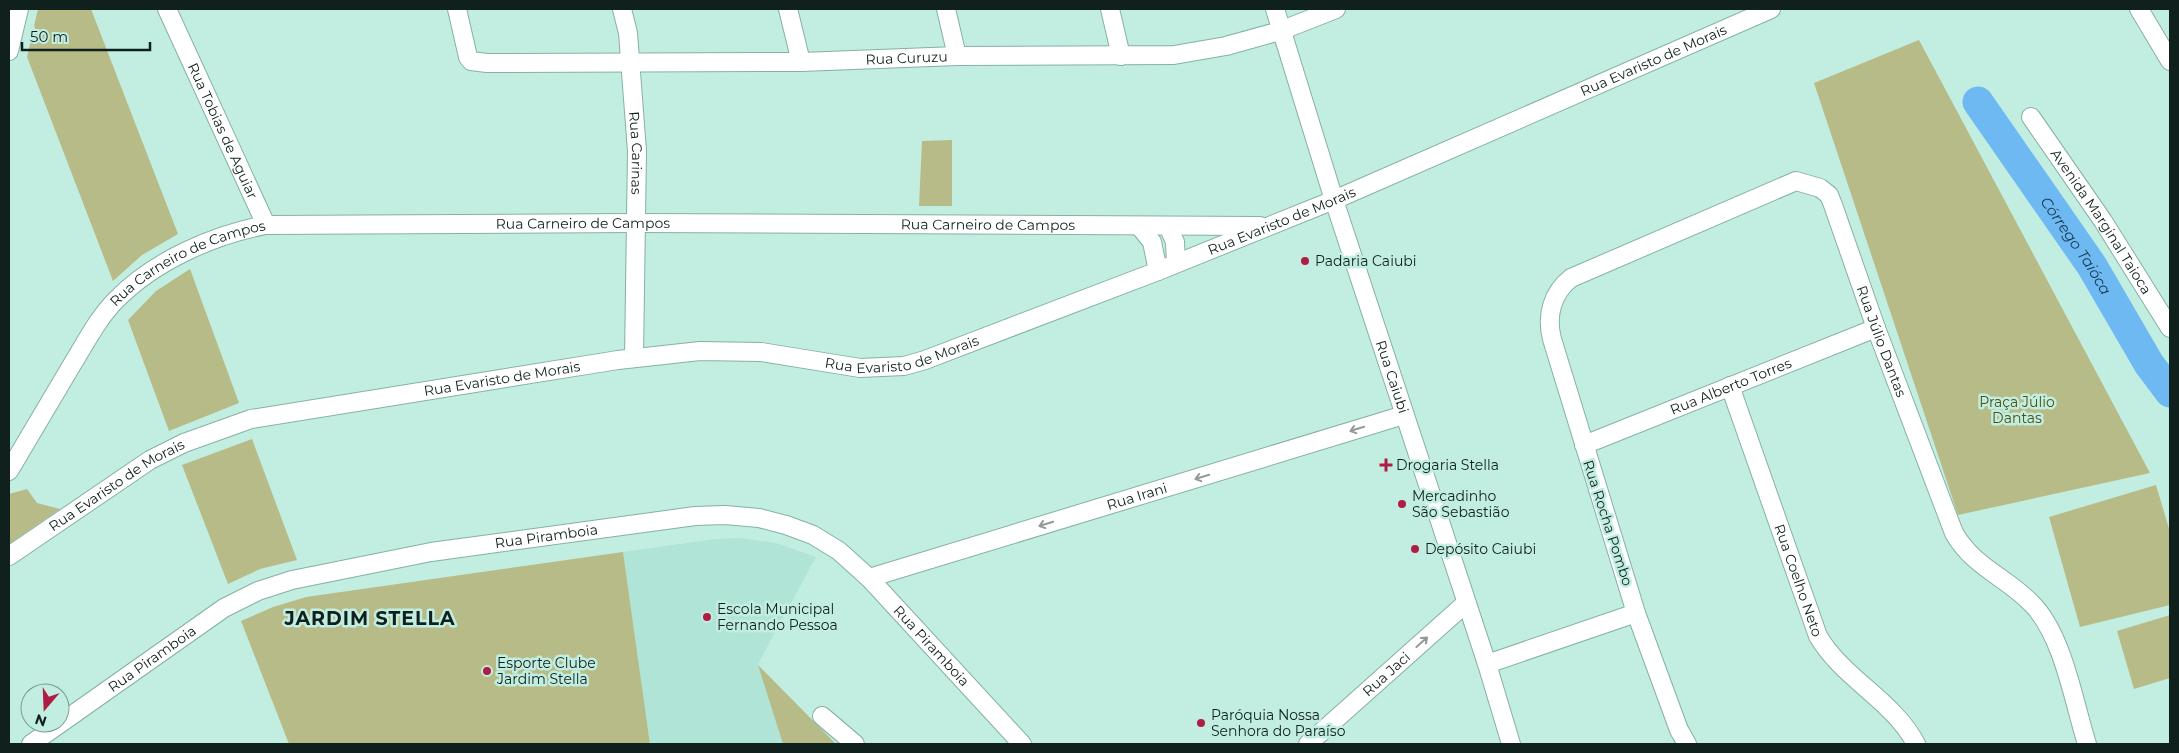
<svg xmlns="http://www.w3.org/2000/svg" width="2179" height="753" font-family="Montserrat,sans-serif">
	<style>
		.built { fill: #afe4d6 }
		.green { fill: #b7bb88 }
		.lines { fill: none; stroke-linecap: round; stroke-linejoin: round }
		.river { stroke: #6eb9f1; stroke-width: 31 }
		.minor-casing { stroke: #86b0a5; stroke-width: 20 }
		.minor { stroke: #fff; stroke-width: 18 }
		.oneway { stroke: #939b99 }
		.poi-dot { fill: #af1c44; stroke: #c2eee2; stroke-width: 2 }
		.labels { text-anchor: middle; dominant-baseline: central; stroke-width: 5; stroke-linejoin: round; paint-order: stroke }
		.street-label { font-size: 14px; fill: #10211d; stroke: #c2eee2 }
		.poi-label { font-size: 14px; fill: #10211d; stroke: #c2eee2; text-anchor: start }
		.park-label { font-size: 14px; fill: #4f510f; stroke: #c2eee2 }
		.water-label { font-size: 15px; font-style: italic; fill: #193950; stroke: #c2eee2 }
		.district-label { font-size: 19px; font-weight: bold; letter-spacing: 1px; fill: #10211d; stroke: #c2eee2 }
	</style>
	<rect width="100%" height="100%" fill="#c2eee2"/>
	<path class="built" d="M739,538L776,543L816,557L758,664L783,744H650L623,552L715,539Z"/>
	<path class="green" d="M38,9H91L178,234L142,255L113,281L27,57Z
		M1919,40L2150,473L1958,515L1814,83Z
		M952,140V206H919L922,141Z
		M190,269L239,403L169,431L128,320L156,291Z
		M252,439L297,560L260,569L228,584L182,465Z
		M2156,485L2170,532V605L2080,627L2049,517Z
		M27,489L37,503L60,509L9,544V494Z
		M623,552L650,744H289L241,621L273,607L306,597Z
		M2170,615V678L2134,689L2117,631Z
		M758,665L836,744H783Z"/>
	<g class="lines">
		<path class="river" id="s1" d="M1978,102L2092,266L2149,364L2170,392"/>
		<defs>
			<g id="minor">
				<path id="s2" d="M167,9L266,225"/>
				<path id="s3" d="M457,9L468,57L471,61L487,63L801,62L957,56L1174,55L1226,46L1280,31L1336,9"/>
				<path id="s4" d="M622,9L628,33L637,151L634,358"/>
				<path d="M788,9L801,62"/>
				<path d="M946,9L957,56"/>
				<path d="M1110,9L1121,56"/>
				<path id="s5" d="M1275,9L1334,200L1487,664L1511,744"/>
				<path d="M2139,9L2170,61"/>
				<path d="M9,51L19,9"/>
				<path id="s6" d="M2031,117L2103,221L2170,328"/>
				<path d="M1168,226L1175,242L1176,263"/>
				<path d="M1140,227L1152,242L1158,271"/>
				<path id="s7" d="M1730,386L1818,636C1843,679 1893,700 1916,744"/>
				<path id="s8" d="M1584,445L1876,328"/>
				<path id="s9" d="M9,471C30,435 52,399 73,363C86,342 98,318 116,300C154,261 213,235 266,225L636,223L1260,226"/>
				<path id="s10" d="M9,556L150,460L184,443L251,419L618,360L700,351L761,352L860,368L904,366L925,360L1158,271L1334,200L1771,9"/>
				<path id="s11" d="M869,578L1404,415"/>
				<path d="M1487,664L1636,613"/>
				<path d="M822,716L855,744"/>
				<path id="s12" d="M31,744L224,608L258,591L292,580L431,552L695,516L725,515L759,518L786,525L813,535L839,551L869,578L1022,744"/>
				<path id="s13" d="M1308,744L1466,603"/>
				<path id="s14" d="M1687,744L1679,730L1636,613L1552,339C1546,316 1552,293 1571,278L1796,181L1820,188L1829,195L1833,205L1876,328L1954,533C1973,567 2008,578 2033,605C2063,636 2074,703 2087,744"/>
			</g>
		</defs>
		<use href="#minor" class="minor-casing"/>
		<use href="#minor" class="minor"/>
	</g>
	<defs><path id="oneway-shaft" d="M-6 0H5M1.5-3L5.5 0L1.5 3" fill="none" stroke-width="1.6" stroke-linecap="round" stroke-linejoin="round" transform="scale(1.25)"/></defs>
	<g class="oneway">
		<use href="#oneway-shaft" transform="translate(1357 429) rotate(163)"/>
		<use href="#oneway-shaft" transform="translate(1202 477) rotate(163)"/>
		<use href="#oneway-shaft" transform="translate(1046 524) rotate(163)"/>
		<use href="#oneway-shaft" transform="translate(1422 642) rotate(-42)"/>
	</g>
	<g class="poi-dot">
		<circle cx="1305" cy="261" r="5"/>
		<path d="M1383.5 457.5h5v5h5v5h-5v5h-5v-5h-5v-5h5z"/>
		<circle cx="1402" cy="504" r="5"/>
		<circle cx="1415" cy="549" r="5"/>
		<circle cx="707" cy="617" r="5"/>
		<circle cx="487" cy="671" r="5"/>
		<circle cx="1201" cy="723" r="5"/>
	</g>
	<g class="labels">
		<g class="street-label">
			<text stroke="none"><textPath href="#s3" startOffset="490">Rua Curuzu</textPath></text>
			<text stroke="none"><textPath href="#s10" startOffset="1749">Rua Evaristo de Morais</textPath></text>
			<text stroke="none"><textPath href="#s2" startOffset="134">Rua Tobias de Aguiar</textPath></text>
			<text stroke="none"><textPath href="#s4" startOffset="145">Rua Carinas</textPath></text>
			<text stroke="none"><textPath href="#s10" startOffset="1344">Rua Evaristo de Morais</textPath></text>
			<text stroke="none"><textPath href="#s6" startOffset="126">Avenida Marginal Taioca</textPath></text>
			<text stroke="none"><textPath href="#s9" startOffset="689">Rua Carneiro de Campos</textPath></text>
			<text stroke="none"><textPath href="#s9" startOffset="1094">Rua Carneiro de Campos</textPath></text>
			<text stroke="none"><textPath href="#s9" startOffset="284">Rua Carneiro de Campos</textPath></text>
			<text stroke="none"><textPath href="#s14" startOffset="932">Rua Júlio Dantas</textPath></text>
			<text stroke="none"><textPath href="#s10" startOffset="939">Rua Evaristo de Morais</textPath></text>
			<text stroke="none"><textPath href="#s5" startOffset="386">Rua Caiubi</textPath></text>
			<text stroke="none"><textPath href="#s10" startOffset="534">Rua Evaristo de Morais</textPath></text>
			<text stroke="none"><textPath href="#s8" startOffset="158">Rua Alberto Torres</textPath></text>
			<text stroke="none"><textPath href="#s10" startOffset="129">Rua Evaristo de Morais</textPath></text>
			<text stroke="none"><textPath href="#s11" startOffset="280">Rua Irani</textPath></text>
			<text transform="translate(1608 523) rotate(72)">Rua Rocha Pombo</text>
			<text stroke="none"><textPath href="#s12" startOffset="568">Rua Piramboia</textPath></text>
			<text stroke="none"><textPath href="#s7" startOffset="206">Rua Coelho Neto</textPath></text>
			<text stroke="none"><textPath href="#s12" startOffset="1002">Rua Piramboia</textPath></text>
			<text stroke="none"><textPath href="#s12" startOffset="148">Rua Piramboia</textPath></text>
			<text stroke="none"><textPath href="#s13" startOffset="105">Rua Jaci</textPath></text>
		</g>
		<g class="poi-label">
			<text x="1315" y="261">Padaria Caiubi</text>
			<text x="1396" y="465">Drogaria Stella</text>
			<text x="1412" y="496">Mercadinho<tspan x="1412" dy="16">São Sebastião</tspan></text>
			<text x="1425" y="549">Depósito Caiubi</text>
			<text x="717" y="609">Escola Municipal<tspan x="717" dy="16">Fernando Pessoa</tspan></text>
			<text x="497" y="663">Esporte Clube<tspan x="497" dy="16">Jardim Stella</tspan></text>
			<text x="1211" y="715">Paróquia Nossa<tspan x="1211" dy="16">Senhora do Paraíso</tspan></text>
		</g>
		<g class="park-label">
			<text x="2017" y="402">Praça Júlio<tspan x="2017" dy="16">Dantas</tspan></text>
		</g>
		<g class="water-label">
			<text stroke="none"><textPath href="#s1" startOffset="174">Córrego Taióca</textPath></text>
		</g>
		<g class="district-label">
			<text x="370" y="618">JARDIM STELLA</text>
		</g>
	</g>
	<rect width="2179" height="753" fill="none" stroke="#10211d" stroke-width="20"/>
	<g transform="translate(45 708) rotate(199)"><circle r="24" fill="#c2eee2" stroke="#7b9c93"/>
	<path d="M0-4L9 19L0 12L-9 19Z" fill="#af1c44"/>
	<text y="-8" font-size="14" font-weight="bold" text-anchor="middle" fill="#10211d">N</text>
	</g>
	<path d="M22 42v8h128v-8" fill="none" stroke="#10211d" stroke-width="2.5"/>
	<text x="30" y="42" font-size="15" fill="#10211d" stroke="#c2eee2" stroke-width="4" paint-order="stroke">50 m</text>
</svg>
